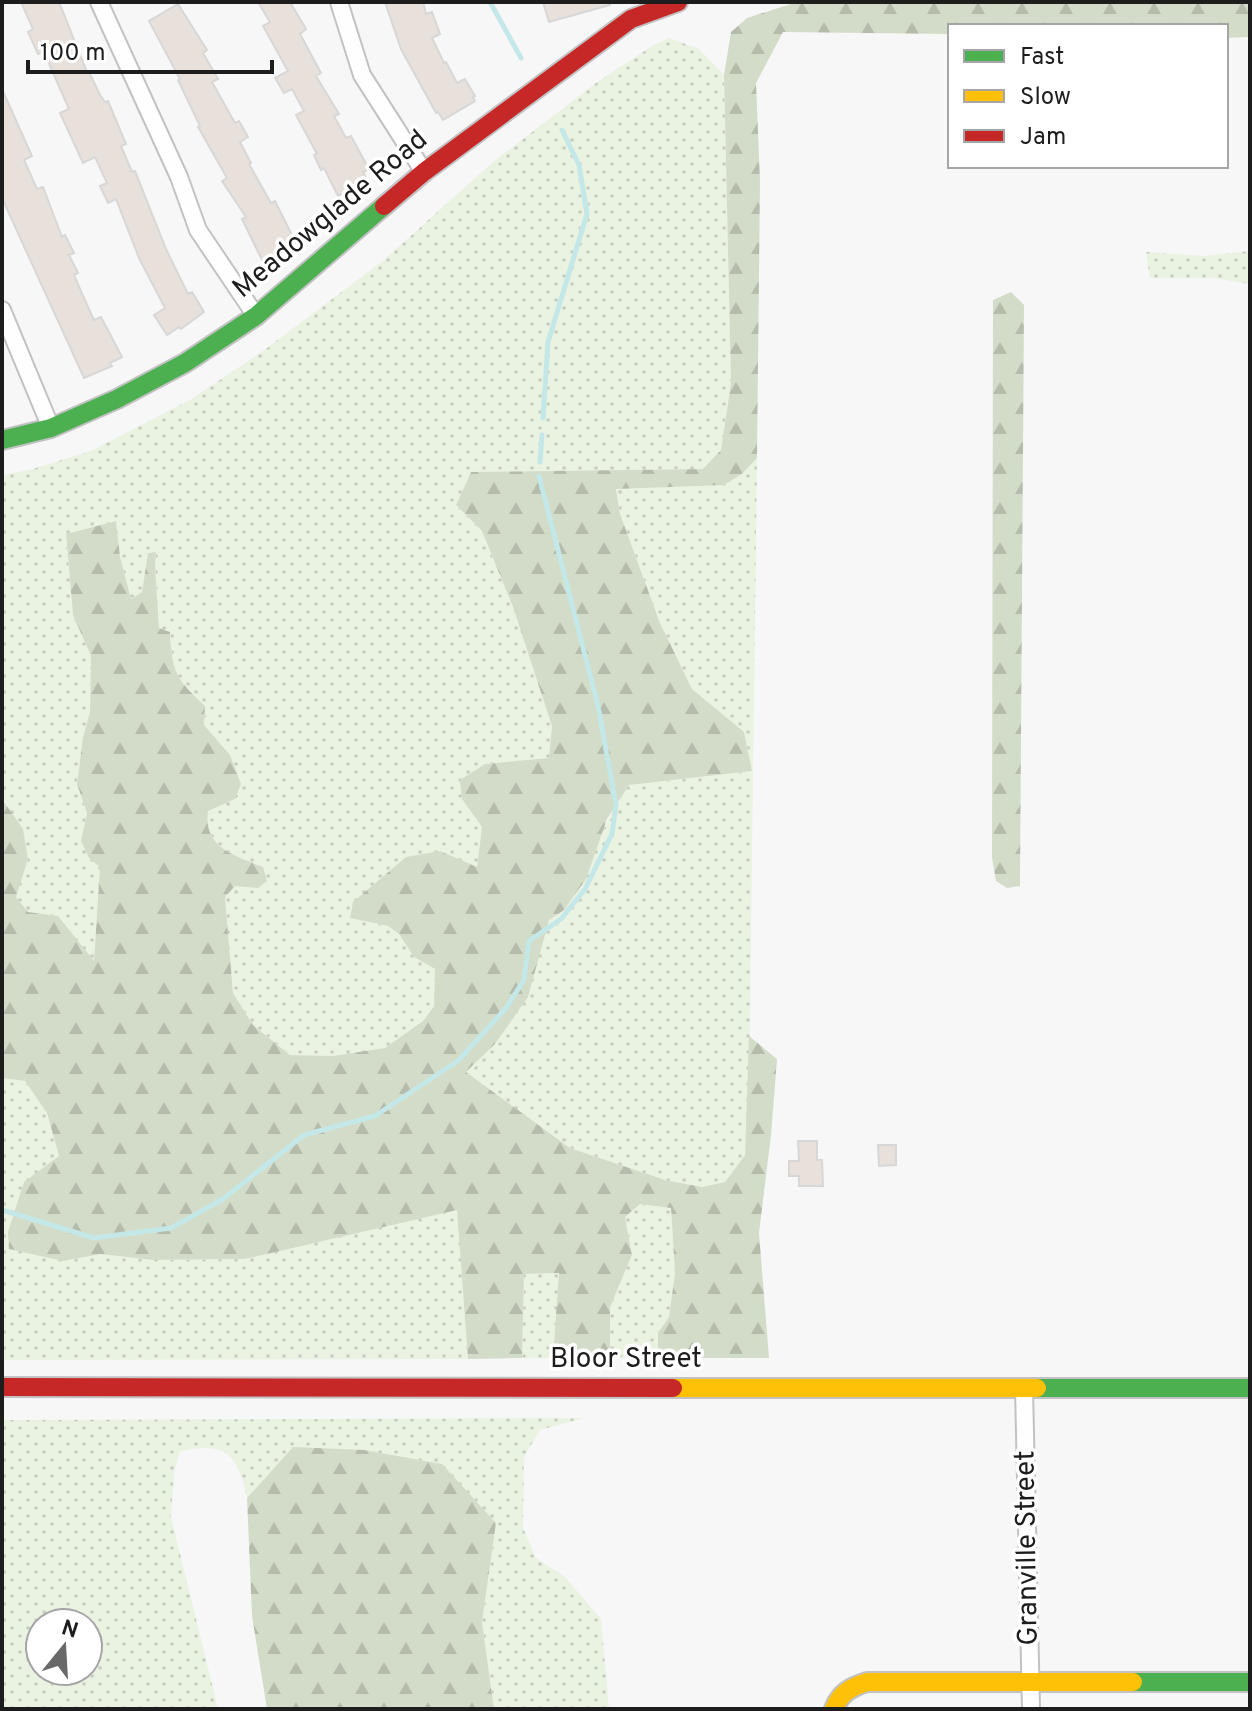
<svg xmlns="http://www.w3.org/2000/svg" width="1252" height="1711" font-family="Overpass,sans-serif">
	<style>
		.grass { fill: url(#grass-dots); fill-rule: evenodd }
		.forest { fill: url(#forest-firs) }
		.lines { fill: none; stroke-linecap: round; stroke-linejoin: round }
		.stream { stroke: #c4e7e8; stroke-width: 5 }
		.building { fill: #e7e0db; stroke: #d8d7d7; stroke-width: 2 }
		.street-casing { stroke: #c2c2c3; stroke-width: 20 }
		.fast-casing { stroke: #c2c2c3; stroke-width: 22 }
		.slow-casing { stroke: #c2c2c3; stroke-width: 22 }
		.jam-casing { stroke: #c2c2c3; stroke-width: 22 }
		.street { stroke: #fefefe; stroke-width: 16 }
		.fast { stroke: #4caf50; stroke-width: 18 }
		.slow { stroke: #ffc107; stroke-width: 18 }
		.jam { stroke: #c62828; stroke-width: 18 }
		.labels { text-anchor: middle; dominant-baseline: central; stroke-width: 7; stroke-linejoin: round; paint-order: stroke }
		.street-label { font-size: 28px; fill: #1d1d1e; stroke: #fff }
	</style>
	<defs>
		<pattern id="grass-dots" width="8" height="8" patternUnits="userSpaceOnUse" patternTransform="scale(2)"><rect width="8" height="8" fill="#eaf2e2"/><path d="M2 2h.1M6 6h.1" fill="none" stroke="#c8cfc1" stroke-width="1.8" stroke-linecap="round"/></pattern>
		<pattern id="forest-firs" width="22" height="20" patternUnits="userSpaceOnUse" patternTransform="scale(2)"><rect width="22" height="20" fill="#d3dcc9"/><path d="M5 1l3.5 6h-7zM16 11l3.5 6h-7z" fill="#b5bcac"/></pattern>
	</defs>
	<rect width="100%" height="100%" fill="#f7f7f8"/>
	<path class="grass" d="M669,38L699,49L724,75L731,383L721,450L704,469L471,472L456,505L482,531L513,607L552,726L549,759L485,764L462,799L482,827L477,868L440,851L350,918L388,926L399,934L414,957L435,969L434,1005L423,1021L385,1049L333,1056L290,1055L253,1025L233,993L225,897L235,886L264,867C234,855 204,848 207,811L235,799L230,755L204,725L205,706C176,679 172,672 170,632L159,628L155,565L156,552L148,553L142,592L131,600L120,557L116,521L66,535L73,615L91,656L90,712L83,737L77,784L87,813L81,841L89,857L100,866L94,963L58,916L28,912L15,896L28,859L6,802L2,799V475L29,470L91,451L190,400L263,351L384,260L493,162L596,83L652,46Z
		M1250,251V284L1213,278H1150L1146,252L1205,256Z
		M757,458L749,1093L745,1155L725,1182L702,1187L664,1180L570,1148L466,1072L495,1044L549,920C592,890 587,858 609,818C614,806 622,796 629,785L752,771L744,732L692,689L660,623L620,514L616,488L724,485L742,474Z
		M2,1078L25,1081L47,1113L59,1157L24,1183L63,1261L101,1254L153,1260L245,1259L458,1209L468,1359L2,1360Z
		M640,1204L671,1208L675,1273L669,1317L658,1333V1358H610V1307L632,1255L625,1217Z
		M560,1273L553,1358H522L524,1274Z
		M584,1418L540,1430L524,1457L523,1528L536,1558L565,1577L601,1619L609,1709H494L482,1622L496,1523L293,1447L247,1498C237,1452 226,1442 180,1451L174,1473L171,1517L218,1709H2V1420ZM40,1623H88V1671H40Z"/>
	<path class="forest" d="M797,2H1250V37L1226,38V26H950V34L783,32L756,83L760,181L757,458L742,474L724,485L616,489L620,514L660,623L692,689L744,732L752,771L629,785L607,819L586,879L564,910L549,920L528,997L495,1044L466,1072L570,1148L665,1180L702,1187L725,1182L745,1155L749,1036L777,1059L771,1135L759,1233L769,1358H658V1333L669,1317L675,1273L671,1208L640,1204L625,1217L632,1255L610,1307V1358H553L559,1273L524,1274L522,1358L468,1359L457,1210L245,1259L153,1260L101,1254L63,1261L9,1249L8,1232L24,1182L59,1156L47,1113L25,1081L2,1078V799L23,829L28,859L16,897L28,912L58,916L94,961L100,867L89,858L81,841L87,813L77,784L83,737L90,712L91,656L73,615L66,534L116,521L120,557L131,599L142,592L148,553L156,552L155,565L159,628L170,632C172,672 176,679 205,706L204,725L230,755L241,784L235,799L208,811C203,848 234,855 263,867L267,881L258,888L235,886L225,897L233,993L253,1025L290,1055L333,1056L385,1048L423,1021L434,1006L435,969L414,957L399,934L388,926L350,918L353,902L406,857L440,851L477,867L482,827L462,799L460,780L485,764L549,758L552,726L513,607L482,531L456,505L471,472L703,469L721,450L731,383L724,75L731,32L747,18Z
		M1011,292L1024,305L1020,886L1007,888L996,881L992,858L993,300Z
		M293,1447L364,1450L442,1464L496,1523L482,1622L494,1709H267L252,1616L247,1498Z"/>
	<g class="lines">
		<path class="stream" d="M490,2L521,58
			M543,418L548,342L587,214L579,165L562,130
			M540,462L542,435
			M2,1210L94,1238L171,1228L223,1199L304,1135L375,1116L459,1060L506,1008L524,980L529,941L561,919L585,889L612,834L616,805L598,706L539,476"/>
	</g>
	<path class="building" d="M21,2H59L87,72H89L100,95L105,102L108,101L126,144L121,146L132,172L135,171L166,249L188,294L192,292L204,312L181,329L179,327L167,335L154,315L165,308L139,258L116,199L108,203L100,186L107,183L95,157L83,163L60,113L69,109L44,52L38,54L28,32L33,29Z
		M258,2H290L306,29L300,34L321,73L316,76L339,114L334,116L346,138L351,136L369,169L363,172L367,180L338,196L324,168L321,170L314,155L317,154L296,115L304,111L292,89L284,93L275,78L288,71L263,26L270,22Z
		M385,2H423L426,14L432,12L440,34L432,38L444,63L446,62L457,83L465,79L475,96L473,97L475,101L443,120L438,112L436,113L401,49Z
		M543,2H610V5L549,22Z
		M178,4L207,50L203,53L218,79L212,82L235,123L239,121L248,137L240,142L251,163L249,164L271,203L275,201L296,243L264,264L242,219L246,217L222,181L227,178L198,127L200,126L178,80L180,79L149,21Z
		M2,89L32,156L24,160L37,189L43,187L62,237L65,235L74,253L69,255L78,273L74,275L83,296L94,320L101,317L122,357L110,363L112,366L84,378L2,198Z
		M798,1141H817V1160H822L823,1186H799V1176H789V1161H799Z
		M878,1145H896V1165L879,1166Z"/>
	<g class="lines">
		<defs>
			<path id="street" d="M99,2L179,177L198,230L256,316
				M339,2L362,75L424,172
				M2,310L51,428
				M1024,1388L1031,1709"/>
			<path id="fast" d="M2,440L51,428L117,399L185,363L256,316L384,206
				M1037,1388H1250
				M1133,1682H1250"/>
			<path id="slow" d="M673,1388H1037
				M834,1709C840,1693 851,1687 867,1682H1133"/>
			<path id="jam" d="M384,206L424,172L631,19L678,2
				M2,1387L673,1388"/>
		</defs>
		<use href="#street" class="street-casing"/>
		<use href="#fast" class="fast-casing"/>
		<use href="#slow" class="slow-casing"/>
		<use href="#jam" class="jam-casing"/>
		<use href="#street" class="street"/>
		<use href="#fast" class="fast"/>
		<use href="#slow" class="slow"/>
		<use href="#jam" class="jam"/>
	</g>
	<g class="labels">
		<g class="street-label">
			<text transform="translate(331 215) rotate(-40)">Meadowglade Road</text>
			<text x="626" y="1360">Bloor Street</text>
			<text transform="translate(1028 1548) rotate(-91)">Granville Street</text>
		</g>
	</g>
	<rect width="1252" height="1711" fill="none" stroke="#1d1d1e" stroke-width="8"/>
	<rect x="948" y="24" width="280" height="144" fill="#ffffff" stroke="#a5a5a5" stroke-width="2"/>
	<rect x="964" y="50" width="40" height="12" fill="#4caf50" stroke="#a5a5a5" stroke-width="2"/>
	<text x="1020" y="64" font-size="24" fill="#1d1d1e">Fast</text>
	<rect x="964" y="90" width="40" height="12" fill="#ffc107" stroke="#a5a5a5" stroke-width="2"/>
	<text x="1020" y="104" font-size="24" fill="#1d1d1e">Slow</text>
	<rect x="964" y="130" width="40" height="12" fill="#c62828" stroke="#a5a5a5" stroke-width="2"/>
	<text x="1020" y="144" font-size="24" fill="#1d1d1e">Jam</text>
	<g transform="translate(64 1647) rotate(18)"><circle r="38" fill="#ffffff" stroke="#a5a5a5" stroke-width="2"/>
	<path d="M0-6L14 30L0 20L-14 30Z" fill="#69696a"/>
	<text y="-12" font-size="22" font-weight="bold" text-anchor="middle" fill="#1d1d1e">N</text>
	</g>
	<path d="M28 60v12h244v-12" fill="none" stroke="#1d1d1e" stroke-width="4"/>
	<text x="40" y="60" font-size="24" fill="#1d1d1e" stroke="#ffffff" stroke-width="6" paint-order="stroke">100 m</text>
</svg>
